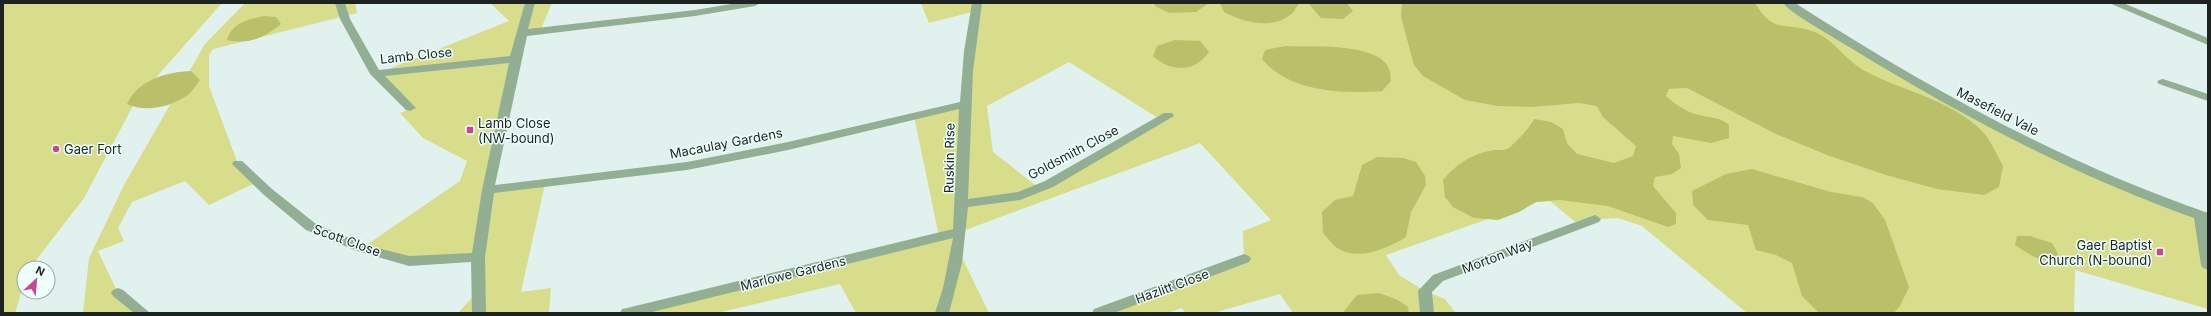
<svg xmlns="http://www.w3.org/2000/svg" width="2211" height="316" font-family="Inter,sans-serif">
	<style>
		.green { fill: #d7dd8a; fill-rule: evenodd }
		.forest { fill: #bac069 }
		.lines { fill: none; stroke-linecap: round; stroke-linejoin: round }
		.minor { fill: #93af93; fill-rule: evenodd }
		.poi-dot { fill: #c64691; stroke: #eefffb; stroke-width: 1.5 }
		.labels { text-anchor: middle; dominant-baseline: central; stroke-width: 3; stroke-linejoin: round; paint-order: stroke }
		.street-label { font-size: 13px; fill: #1d2321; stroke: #eefffb }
		.poi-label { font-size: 13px; fill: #1d2321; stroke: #eefffb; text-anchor: start }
	</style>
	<rect width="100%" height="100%" fill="#e1f2ee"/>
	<path class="green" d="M3,3H222L136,100L84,198L30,268H24V283L15,313H3Z
		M245,3H355L357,13L213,49L209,55V86L238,164L257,182L209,205L185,181L132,202L118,228L124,241L98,251L118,293L143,313H83L89,258L124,185L205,44Z
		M490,3H552L540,31L522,33L488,190L545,184L521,292L551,288L549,313H458L479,290L478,257L409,261L362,248L460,181L467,161L423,138L400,113L410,109L376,74L509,21Z
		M921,3H1788L1981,119L2200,216L2208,265V309L2075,270L2074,313H1747L1642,226L1618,218L1599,219L1579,225L1550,201L1536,202L1386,255L1399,275L1425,291L1445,299L1456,313H1293L1280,294L1213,313H1185L1182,308L1167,313H1099L1244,259L1243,231L1271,220L1200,143L960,232L957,247L989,313H856L840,284L717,313H627L939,237L914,116L965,104L976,11L929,23ZM1069,62L1161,120L1039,188L993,152L987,106Z"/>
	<path class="forest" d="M1154,3H1209L1196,12L1169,13L1155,6Z
		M1220,3H1300C1296,6 1295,12 1290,15C1271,30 1243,22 1224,12Z
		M1308,3H1347L1353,11L1343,19L1321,18Z
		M1402,3H1755C1775,37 1788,20 1817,33C1836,42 1847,62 1867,72C1905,92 1952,100 1983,132C1991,141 1997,155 2003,166L1999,187L1984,195L1937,189L1886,175L1827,155L1776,134L1687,88L1669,89L1666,96C1676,105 1686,112 1699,115C1711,118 1720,117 1729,125V138L1711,143L1673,136L1672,144L1679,154L1681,168L1672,174L1655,177L1653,186L1676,213V224L1668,227L1608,206L1559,200L1536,202L1519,212L1498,220L1474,218L1453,207L1445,197L1443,180C1454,166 1470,155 1489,151C1495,149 1502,151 1507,149C1513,146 1532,125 1534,119L1551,122L1563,129L1567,143L1577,154L1614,163L1633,156L1636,146L1603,117L1597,106L1579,103L1531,107L1498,106L1465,100L1423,76L1414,65L1401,17Z
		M264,16L276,17L281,24C263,38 250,45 227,40C233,22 247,20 264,16Z
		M1175,40L1200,41L1209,52C1195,73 1170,72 1153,56L1157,46Z
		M1285,46C1308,47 1380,42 1389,69C1391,73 1390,77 1391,81L1382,91C1343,94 1289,92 1262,59L1265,50Z
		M191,71L200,80C196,85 192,92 188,95C170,107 146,113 127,104C138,80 166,72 191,71Z
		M1377,157L1403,158L1416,162L1425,176L1426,185L1411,212L1406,237C1388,248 1360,261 1339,249C1333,246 1328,238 1323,233L1322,212L1335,200L1353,196L1362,165Z
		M1752,169L1831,192L1862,197L1873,203L1885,220L1909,287L1900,306L1894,313H1819L1802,296L1792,263L1776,255L1756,250L1748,225L1708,220L1693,205L1692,191L1726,174Z
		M2017,236H2030L2052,243L2061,259C2043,265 2030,255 2015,245Z
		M1379,293L1398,300L1408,307L1409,313H1344V311L1357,295Z"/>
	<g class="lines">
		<path class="minor" d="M335,3H345L350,19L379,70L510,56L525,3H535L528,29L695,10L737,3H760L755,6L695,16L527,36L495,185L687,162L788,142L960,102L964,51L972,3H982L973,71L968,199L1018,192L1045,181L1164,113H1172L1174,116L1053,187L1020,200L968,207L962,263L949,313H935L943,288L953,238L648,313H620L622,309L627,308L953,229L959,109L788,150L687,170L494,193L485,257L486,313H472L471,262L409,266L357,251L306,230L264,195L232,164L234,161H242L272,189L316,224L366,245L409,256L472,253L482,190L509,63L385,76L416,108L410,111L406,110L370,74L340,19Z
			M1783,3H1795C1928,88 2058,161 2208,213V270L2203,268L2201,265L2194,218C2073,175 1960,115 1851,48C1837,39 1791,14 1783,3Z
			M2109,3H2123L2208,38V45Z
			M2163,79L2208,94V101L2159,84L2157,82L2159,80Z
			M1595,215L1601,219L1599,222L1443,281L1432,292L1434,313H1420L1418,291L1433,275Z
			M1244,254L1249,256L1251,259L1249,262L1114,313H1092L1094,309Z
			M118,288L123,290L150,313H134L113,296L111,293L113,290Z"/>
	</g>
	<g class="poi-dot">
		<rect x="466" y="126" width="8" height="8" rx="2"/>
		<circle cx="56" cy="149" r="4"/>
		<rect x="2156" y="248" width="8" height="8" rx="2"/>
	</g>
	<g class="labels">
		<g class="street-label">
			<text transform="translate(416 55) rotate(-6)">Lamb Close</text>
			<text transform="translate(1998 111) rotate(27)">Masefield Vale</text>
			<text transform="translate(726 143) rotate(-11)">Macaulay Gardens</text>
			<text transform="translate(1073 152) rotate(-28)">Goldsmith Close</text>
			<text transform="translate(949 158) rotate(-89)">Ruskin Rise</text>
			<text transform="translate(347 240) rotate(20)">Scott Close</text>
			<text transform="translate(1497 256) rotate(-21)">Morton Way</text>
			<text transform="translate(793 273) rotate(-14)">Marlowe Gardens</text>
			<text transform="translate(1172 286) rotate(-20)">Hazlitt Close</text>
		</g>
		<g class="poi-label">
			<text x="478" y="123">Lamb Close<tspan x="478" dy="15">(NW-bound)</tspan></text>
			<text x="64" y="149">Gaer Fort</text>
			<text x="2152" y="245" text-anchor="end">Gaer Baptist<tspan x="2152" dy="15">Church (N-bound)</tspan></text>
		</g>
	</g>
	<rect width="2211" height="316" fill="none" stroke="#1d2321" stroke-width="8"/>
	<g transform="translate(36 280) rotate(26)"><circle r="19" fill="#eefffb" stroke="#9aa7a4"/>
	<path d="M0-3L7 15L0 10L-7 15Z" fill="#c64691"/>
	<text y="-6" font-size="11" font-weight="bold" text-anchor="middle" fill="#1d2321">N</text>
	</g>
</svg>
